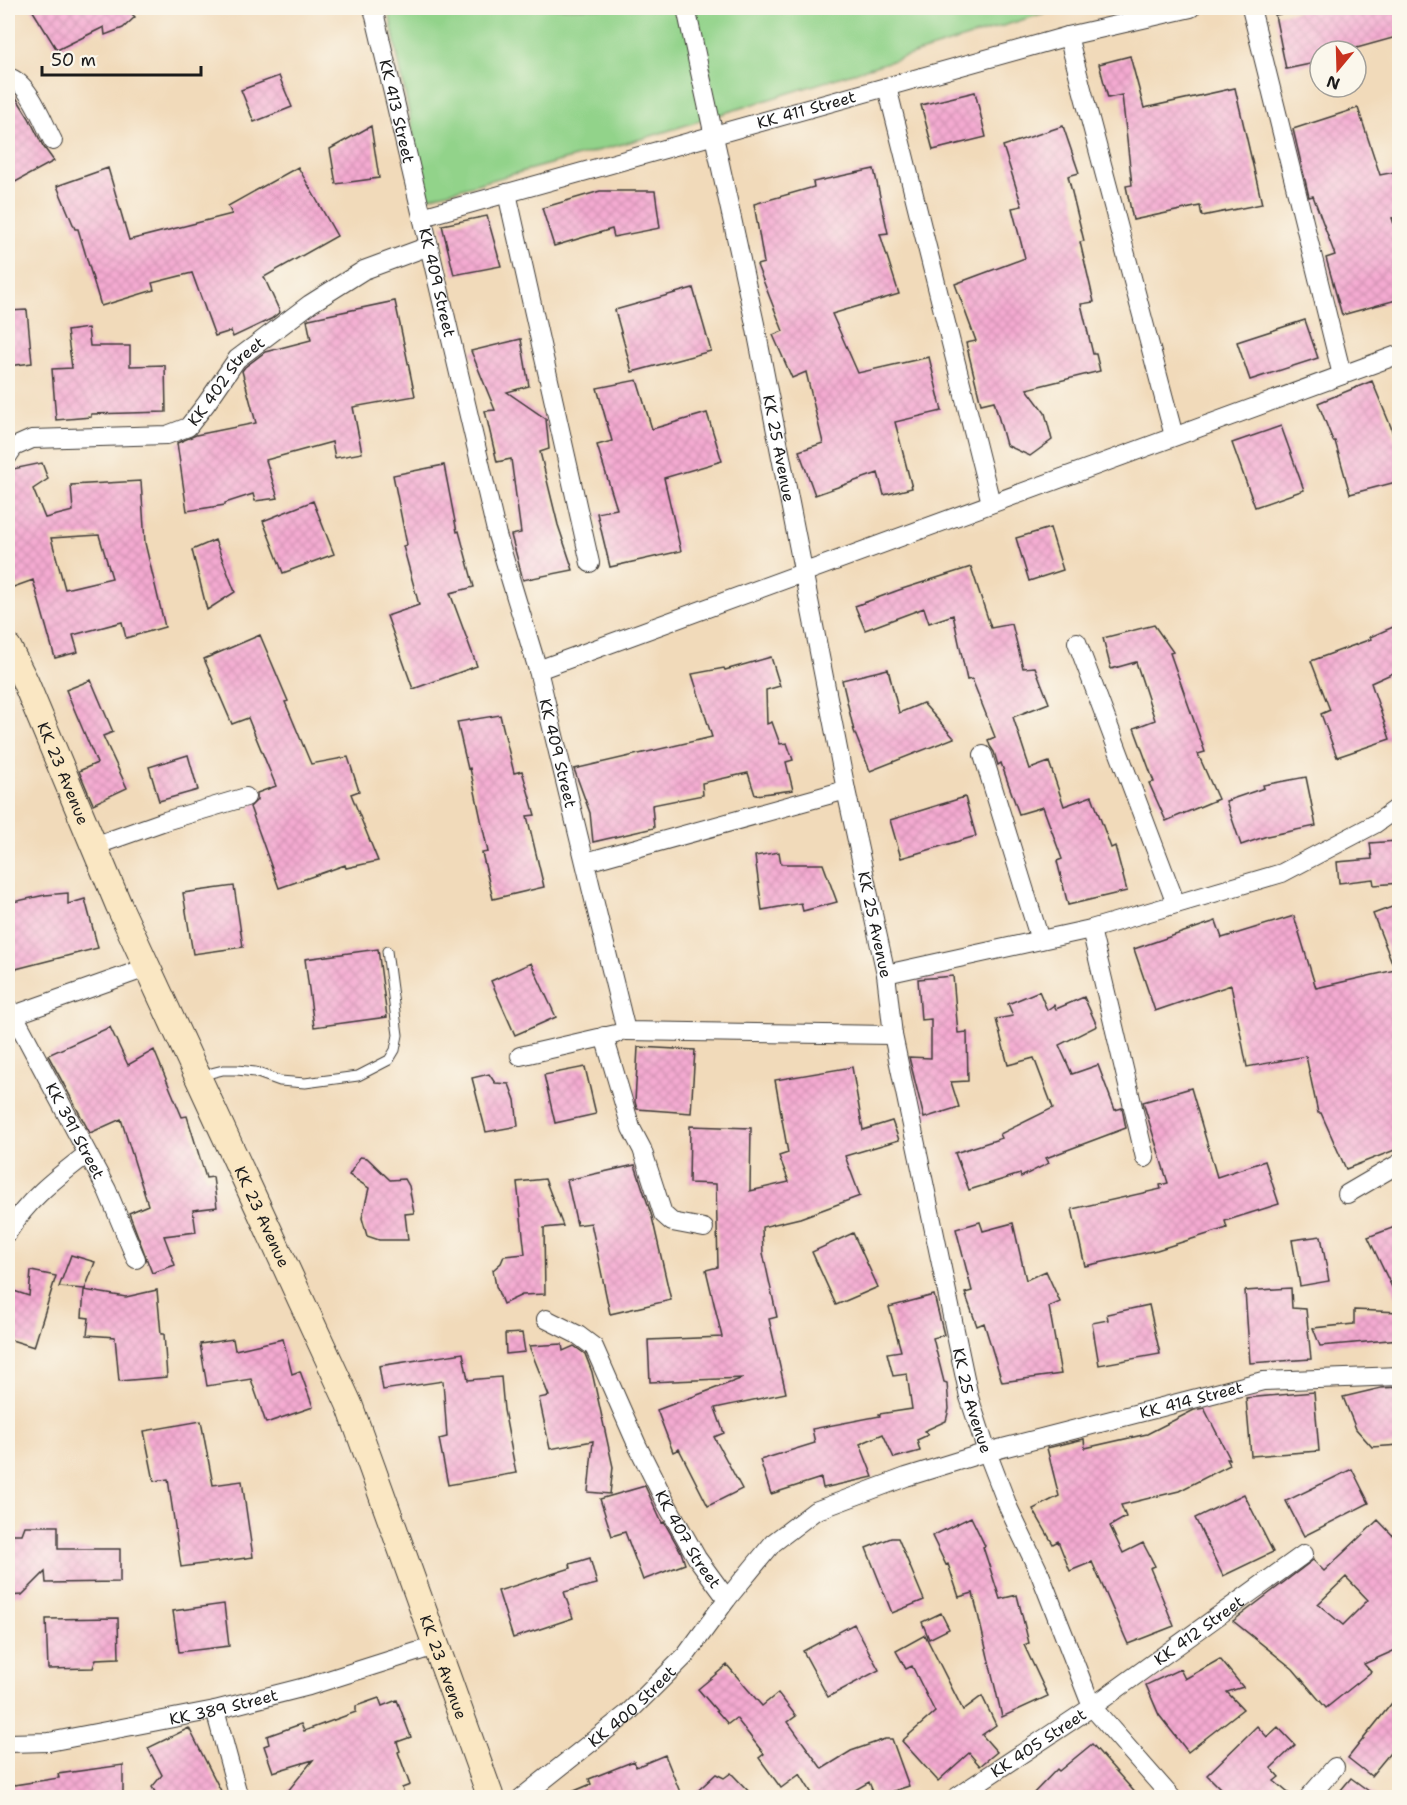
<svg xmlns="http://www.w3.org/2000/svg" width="1407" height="1805" font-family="'Shantell Sans',sans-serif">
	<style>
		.grass { fill: #92d38a; stroke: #577853; stroke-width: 1.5 }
		.building { fill: url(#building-cross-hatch); fill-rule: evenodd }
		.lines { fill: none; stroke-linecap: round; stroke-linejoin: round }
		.lane-casing { stroke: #3c3834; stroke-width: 11 }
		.street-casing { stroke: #3c3834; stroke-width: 20 }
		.secondary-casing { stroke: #3c3834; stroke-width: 28 }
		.lane { stroke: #fff; stroke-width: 9 }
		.street { stroke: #fff; stroke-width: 18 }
		.secondary { stroke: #fae7c3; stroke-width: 26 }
		.labels { text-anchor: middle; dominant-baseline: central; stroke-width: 4.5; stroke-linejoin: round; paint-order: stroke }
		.street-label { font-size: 16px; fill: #1c1c1c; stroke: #fbf7ec }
	</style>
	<defs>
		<pattern id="building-cross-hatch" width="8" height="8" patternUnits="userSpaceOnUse" patternTransform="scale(1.5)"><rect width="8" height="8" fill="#f4aad1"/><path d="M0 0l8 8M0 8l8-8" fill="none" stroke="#d192b3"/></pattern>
	</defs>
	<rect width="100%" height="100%" fill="#fbf7ec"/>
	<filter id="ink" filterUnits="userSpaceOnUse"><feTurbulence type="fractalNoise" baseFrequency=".0167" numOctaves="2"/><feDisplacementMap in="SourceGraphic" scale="12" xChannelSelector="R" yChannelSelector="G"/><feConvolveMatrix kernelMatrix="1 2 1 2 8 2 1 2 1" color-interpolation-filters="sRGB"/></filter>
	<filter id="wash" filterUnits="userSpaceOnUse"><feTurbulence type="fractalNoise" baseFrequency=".008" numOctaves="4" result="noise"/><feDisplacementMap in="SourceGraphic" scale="24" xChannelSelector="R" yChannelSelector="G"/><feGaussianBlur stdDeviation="1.35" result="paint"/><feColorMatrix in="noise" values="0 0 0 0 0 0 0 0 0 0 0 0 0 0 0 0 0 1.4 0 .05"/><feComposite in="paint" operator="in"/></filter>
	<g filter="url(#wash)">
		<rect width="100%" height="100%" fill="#f1daba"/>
		<path class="grass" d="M388,8H1068L1051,11L648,137L426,198Z"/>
		<g id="blocks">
			<path class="building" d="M31,8H145L132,14L135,17L123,28L105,35L104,27L57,50Z
				M1315,8H1400V36L1346,51H1320V62L1286,69L1275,15Z
				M1130,56L1144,108L1235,88L1262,204L1202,216L1200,206L1133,220L1126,186L1132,185L1122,95L1108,98L1099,64Z
				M279,76L292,107L254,122L241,90Z
				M8,89L14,94L29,118L43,146L54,161L8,186Z
				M975,92L986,137L933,150L921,105Z
				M1358,108L1380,175L1400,171V217L1392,218L1400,243V299L1342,315L1326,258L1335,255L1313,196L1309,197L1293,129Z
				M371,126L379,178L336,184L330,149Z
				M1063,126L1079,173L1068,176L1084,241L1080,242L1094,302L1081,304L1093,354H1096L1100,371L1027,389L1045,413L1052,440L1030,456L1006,445L994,401L981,404L966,343L976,341L955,284L1025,258L1012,208L1022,206L1003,146Z
				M298,167L337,236L264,277L280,312L271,319L233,337L231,331L215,336L192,273L152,283L154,290L101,306L78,229H75L57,186L108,168L129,240L232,214L228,206Z
				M874,169L888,233L880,234L899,294L832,314L858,373L929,357L942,411L895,422L912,488L884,495L878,473L815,495L799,451L823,443L806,372L792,378L773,335L783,331L757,265L764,263L754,204L814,187L813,182Z
				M600,191H655L660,228L614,237L612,229L554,246L542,208Z
				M487,216L501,266L454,275L442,225Z
				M693,288L711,351L632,372L615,310Z
				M395,301L415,396L353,407L362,453L335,458L332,442L266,460L278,498L255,501L253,494L225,503V505L187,511L177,443L196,435L256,423L242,371L245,367L265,352L311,340L307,320L309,319Z
				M27,310L32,363L8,366V311Z
				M1305,320L1318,358L1250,380L1237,342Z
				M88,328L90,346H130V366L165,365L166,412L91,414V417L56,420L52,369L72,368L67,331Z
				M521,339L529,386L507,392L546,419L549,449L540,452L558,525L573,570L523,580L511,535L521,533L511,459L497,462L485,411L495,410L471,351Z
				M637,380L652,429L707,413L722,461L664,478L681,551L610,567L597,513L617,509L597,445L612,441L597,388Z
				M1372,381L1391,427L1400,458V481L1350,494L1335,441H1333L1318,403Z
				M1281,426L1304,490L1255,507L1232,443Z
				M42,463L48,479L33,489L45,518L73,511L71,485L141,481L145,543L165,627L126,638L122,622L73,635L78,652L55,658L33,580L8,589V470ZM99,535L112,578L65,589L51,538Z
				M444,465L457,532L459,531L474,587L450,593L477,666L413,689L387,616L419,605L403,546L407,545L393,475Z
				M313,501L334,554L283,573L263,521Z
				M1050,528L1063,570L1029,581L1016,538Z
				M215,540L235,592L207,610L192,550Z
				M971,567L991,628L1012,624L1023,668L1035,667L1049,703L1013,717L1030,769L1049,762L1064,806L1092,796L1111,848L1115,846L1127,891L1068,905L1057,861L1062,859L1043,807L1019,814L1001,763L998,765L994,752L990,746L988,740L995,737L972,679L967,680L953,615L929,623L924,608L865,630L855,606L899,590Z
				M1400,624V670L1371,683L1390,739L1337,757L1321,714L1330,710L1311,661L1371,639L1370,637Z
				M1154,625L1173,652L1170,653L1205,752L1198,754L1218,799L1166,821L1149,783L1154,782L1134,728L1155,720L1136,662L1111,669L1103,638Z
				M260,635L288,701L285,702L311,764L348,757L359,791L351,794L378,861L346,868L345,865L279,888L250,807L257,800V793L276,786L248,718L232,724L204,659Z
				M771,657L780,686L766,690L767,724L772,722L780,744L787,743L793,760L786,762L793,790L755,795L748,773L702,783L703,795L652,805L654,828L593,842L590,813L574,769L712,737L692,674L724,668L725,670Z
				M888,669L899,713L923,703L954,738L870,771L854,731L842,680Z
				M91,680L113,732L103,736L127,788L93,804L79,771L97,763L66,690Z
				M500,715L514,773L522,771L535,815L527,816L544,887L493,899L482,853L488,852L470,768L468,769L457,722Z
				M188,755L198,790L159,801L149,767Z
				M1306,777L1316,826L1267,836L1241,845L1226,801L1264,788L1263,785Z
				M965,797L976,836L901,858L890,820Z
				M1397,841L1400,883L1374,885L1373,879L1339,883L1337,862L1372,859L1370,843Z
				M779,852L781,864H823L837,902L803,911L801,903L762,910L755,856Z
				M234,886L243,947L193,954L183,893Z
				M68,893V904L85,899L98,948L8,971V903L45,895Z
				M1400,904V1148L1346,1169L1321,1113H1318L1306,1056L1247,1067L1231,985L1155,1011L1134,949L1216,921L1222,938L1294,916L1316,988L1395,970L1373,914Z
				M378,949L387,1017L314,1027L305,959Z
				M531,963L556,1017L515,1035L491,981Z
				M953,976L958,1033L967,1032L968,1081L951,1082L959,1107L924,1118L909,1057L931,1058V1019L921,1020L918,979Z
				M1039,991L1047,1010L1054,1005L1056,1009L1084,997L1097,1026L1059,1045L1072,1074L1098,1065L1115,1110L1122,1108L1126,1128L1046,1158L1049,1163L1021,1177L1020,1174L969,1190L955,1153L1002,1138L1000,1134L1053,1108L1034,1058L1008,1065L996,1019L1013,1016L1008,1004Z
				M110,1027L128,1065L154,1050L182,1117L187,1116L206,1178L213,1177L217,1207L193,1210L196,1232L164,1236L175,1265L152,1273L129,1213L148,1205L121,1119L90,1133L48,1055Z
				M638,1047L695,1050L691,1113L637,1109L635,1102Z
				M585,1067L596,1114L555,1123L544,1075Z
				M852,1067L863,1130L892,1121L899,1140L845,1156L860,1196L800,1218L762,1227L763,1253L777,1317L769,1319L786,1393L715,1408L724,1433L714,1437L742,1489L708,1506L679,1449L673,1452L657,1410L743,1378L650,1382L648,1340L722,1337L706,1270L718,1267L716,1184L689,1183L690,1126L751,1128L750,1191L789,1182L779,1156L788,1153L775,1080Z
				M489,1074L495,1083L509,1084L515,1100L518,1126L486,1132L472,1078Z
				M1191,1088L1217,1177L1265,1161L1279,1204L1225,1221L1227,1228L1157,1250L1085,1266L1072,1209L1161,1189L1160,1185L1168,1183L1143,1102Z
				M360,1157L367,1158L390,1180L405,1179L409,1186L414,1213L405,1214L408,1240H379L367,1236L362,1218L369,1188L349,1175Z
				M635,1165L652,1217L671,1300L610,1314L591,1223L577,1225L567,1180Z
				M545,1179L563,1226L544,1228L545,1294L522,1295L503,1304L496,1286L493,1270L501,1263L504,1256L525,1254L517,1182Z
				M980,1222L983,1231L1013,1223L1026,1280L1046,1271L1060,1302L1049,1307L1061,1374L1002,1382L984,1323L977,1326L965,1293L972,1291L956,1229Z
				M1400,1225V1304L1368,1237Z
				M853,1233L878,1287L836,1305L812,1252Z
				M1321,1236L1329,1281L1300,1286L1292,1240Z
				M71,1255L95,1262L85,1289L59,1287Z
				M31,1271L56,1276L34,1347L8,1339V1289L29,1296Z
				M1291,1288L1292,1308L1306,1309L1311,1359L1250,1363L1245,1291Z
				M84,1290L126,1297L157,1290L161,1334H164L167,1377L119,1381L115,1337L87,1335L89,1318L82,1317Z
				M934,1295L944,1335L933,1338L944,1382L947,1383L949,1409L946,1421L924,1431L928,1435L917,1440L920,1451L894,1458L883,1434L860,1444L873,1477L823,1488L821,1478L771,1494L760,1460L815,1443L812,1429L880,1416L879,1414L912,1409L907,1374L893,1376L887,1353L901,1351L889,1307Z
				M1149,1305L1160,1354L1099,1365L1092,1323L1108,1320L1107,1314Z
				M1354,1310L1400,1312V1339L1320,1346L1313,1328L1354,1324Z
				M522,1333L525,1352L506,1354L505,1334Z
				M233,1339L235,1350L283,1339L292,1374L300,1371L313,1407L266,1423L251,1379L207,1386L200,1344Z
				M562,1344L563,1351L574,1346L585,1354L592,1372L613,1467L610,1494L588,1492L593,1441L550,1449L539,1398L549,1396L529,1346Z
				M463,1353L468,1380L501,1377L504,1410L516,1473L448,1485L439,1439L447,1437L443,1381L383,1390L379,1366Z
				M1400,1387V1445L1372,1447L1356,1429L1343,1397L1381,1388Z
				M1314,1392L1319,1451L1251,1456L1246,1398Z
				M1204,1408L1230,1459H1227L1230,1465L1179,1491L1121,1505L1126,1517L1110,1526L1123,1553L1143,1543L1155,1566L1150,1568L1174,1626L1128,1644L1092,1562L1070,1571L1058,1541L1053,1544L1033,1509L1059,1496L1047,1448L1084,1439L1085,1448L1147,1434L1194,1410Z
				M201,1421L213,1485L242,1481L253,1557L181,1567L168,1479L154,1481L144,1431Z
				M1352,1469L1369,1503L1304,1536L1286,1501Z
				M645,1486L662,1523L664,1522L681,1552L685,1564L643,1580L625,1532L612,1536L600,1499Z
				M1244,1494L1273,1552L1223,1576L1195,1518Z
				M971,1517L985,1546L983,1547L1000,1599L1017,1595L1029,1643L1024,1645L1048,1696L1002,1717L973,1593L959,1597L948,1564L946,1565L932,1536Z
				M1378,1520L1400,1543V1648L1364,1664L1371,1672L1326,1708L1293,1669L1233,1621L1313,1560L1324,1571ZM1346,1577L1368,1600L1343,1625L1318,1604Z
				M25,1526H58V1549H120V1582L46,1583L45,1572L22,1595L8,1596V1534H22Z
				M891,1538H898L924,1600L892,1613L866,1548Z
				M590,1558L597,1584L564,1592L573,1618L513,1638L498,1591L571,1568L570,1564Z
				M224,1604L229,1646L179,1652L173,1611Z
				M941,1613L949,1629L929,1639L922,1622Z
				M118,1618L119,1658L96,1659L93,1668L48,1669L46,1619Z
				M854,1624L879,1670L828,1697L803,1651Z
				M925,1635L963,1710L982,1696L996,1725L982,1735L997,1752L980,1766L969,1753L938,1781L902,1741L935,1712L912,1666L906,1669L896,1651Z
				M1220,1659L1243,1687L1227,1692L1243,1709L1188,1752L1159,1715L1146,1685L1180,1669L1185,1679Z
				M727,1665L762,1706L778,1693L796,1716L788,1722L822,1769L851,1751L885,1739H892L909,1786L875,1797L869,1782L843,1797H814L800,1774L781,1788L759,1758L764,1754L736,1718L728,1724L698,1689Z
				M1400,1693V1760L1390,1753L1371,1776L1348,1758Z
				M379,1698L382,1706L397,1700L411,1737L397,1742L400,1751L398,1752L410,1785L402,1788L405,1797H283L313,1760L273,1772L264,1746L269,1744L267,1736L301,1724L304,1731L356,1712V1706Z
				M1257,1726L1267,1737L1278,1727L1295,1745L1271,1768L1279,1777L1274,1781L1293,1797H1229L1207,1775Z
				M189,1728L222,1793L213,1797H158L152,1787L162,1775L148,1748Z
				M1092,1744L1139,1797H1030L1057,1769L1059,1771Z
				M665,1755L682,1797H560L591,1784L589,1779L634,1761L636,1767Z
				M123,1765V1797H8V1786L59,1778L58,1774Z
				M731,1773L754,1797H691L716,1774L724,1778Z
				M1351,1778L1377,1797H1335Z"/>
		</g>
	</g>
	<g filter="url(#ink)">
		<use href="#blocks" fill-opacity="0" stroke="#3c3834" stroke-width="1.5"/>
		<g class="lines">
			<defs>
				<path id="lane" d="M199,1076L223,1070H237L255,1072L280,1081L305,1083L358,1076L389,1060L395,1050L398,1035L387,951"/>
				<g id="street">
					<path id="s1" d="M373,8L497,535L538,670L626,1031L893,1035"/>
					<path id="s2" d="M686,8L755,324L846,790L886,974L893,1035L969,1397L987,1452L1009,1509L1040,1574L1092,1707L1172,1798"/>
					<path d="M1251,8L1342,375"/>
					<path d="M1068,36L1174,436"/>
					<path d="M8,77C29,82 43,122 53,141"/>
					<path d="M887,87L991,503"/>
					<path d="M507,193L590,563"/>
					<path id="s3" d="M422,217L1068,36L1191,8"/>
					<path id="s4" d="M8,456L14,447L32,439L167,435L188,427L206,404L237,359L310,304L364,270L429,246"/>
					<path d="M1077,642L1176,904"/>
					<path d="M538,670L1400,354"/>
					<path d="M983,755L1040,940"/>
					<path d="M94,846L165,821L246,797"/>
					<path d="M586,862L846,790"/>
					<path d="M1091,929L1145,1158"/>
					<path d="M886,974L1091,929L1282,873L1375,824L1400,806"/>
					<path id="s5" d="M8,1007L14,1015L107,1190L136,1259"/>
					<path d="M14,1015L149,967"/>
					<path d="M604,1036L631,1128L642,1149L663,1214L672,1222L704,1228"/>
					<path d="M520,1056L616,1034"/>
					<path d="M1347,1194L1400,1163"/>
					<path d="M8,1232C29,1198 56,1178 87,1154"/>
					<path id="s6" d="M546,1319L578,1335L594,1347L638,1447L666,1503L697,1558L727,1599"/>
					<path d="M215,1710L239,1798"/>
					<path id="s7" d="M8,1743L49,1742L215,1710L309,1686L435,1646"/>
					<path id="s8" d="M521,1798L628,1713L686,1655L727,1599L773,1543L815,1511L906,1477L987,1452L1263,1381L1400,1376"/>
					<path id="s9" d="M955,1798L1092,1707L1304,1554"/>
					<path d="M1308,1798L1335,1767"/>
				</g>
				<g id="secondary">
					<path id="s10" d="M8,647L25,681L119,906L349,1404L491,1798"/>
				</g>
			</defs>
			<use href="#lane" class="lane-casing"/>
			<use href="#street" class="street-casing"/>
			<use href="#secondary" class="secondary-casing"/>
			<use href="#lane" class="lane"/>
			<use href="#street" class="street"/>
			<use href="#secondary" class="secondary"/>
		</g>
	</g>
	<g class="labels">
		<g class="street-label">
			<text stroke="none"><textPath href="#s3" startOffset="399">KK 411 Street</textPath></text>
			<text stroke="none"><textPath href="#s1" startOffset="106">KK 413 Street</textPath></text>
			<text stroke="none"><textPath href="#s1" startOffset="282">KK 409 Street</textPath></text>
			<text stroke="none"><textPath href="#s4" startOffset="248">KK 402 Street</textPath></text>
			<text stroke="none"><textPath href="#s2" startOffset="450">KK 25 Avenue</textPath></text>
			<text stroke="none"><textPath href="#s1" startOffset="768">KK 409 Street</textPath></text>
			<text stroke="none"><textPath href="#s10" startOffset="138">KK 23 Avenue</textPath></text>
			<text stroke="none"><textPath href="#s2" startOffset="936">KK 25 Avenue</textPath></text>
			<text stroke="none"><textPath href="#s5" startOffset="141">KK 391 Street</textPath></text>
			<text stroke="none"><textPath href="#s10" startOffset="624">KK 23 Avenue</textPath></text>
			<text stroke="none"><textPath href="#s8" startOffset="806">KK 414 Street</textPath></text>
			<text stroke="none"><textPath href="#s2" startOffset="1422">KK 25 Avenue</textPath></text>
			<text stroke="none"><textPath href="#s6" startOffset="270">KK 407 Street</textPath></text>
			<text stroke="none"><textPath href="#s9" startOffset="296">KK 412 Street</textPath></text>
			<text stroke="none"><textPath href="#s10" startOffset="1110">KK 23 Avenue</textPath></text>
			<text stroke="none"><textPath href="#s8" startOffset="144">KK 400 Street</textPath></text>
			<text stroke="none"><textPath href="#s7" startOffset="219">KK 389 Street</textPath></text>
			<text stroke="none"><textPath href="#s9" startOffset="100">KK 405 Street</textPath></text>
		</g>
	</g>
	<rect width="1407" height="1805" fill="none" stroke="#fbf7ec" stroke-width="30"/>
	<g transform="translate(1338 69) rotate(199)"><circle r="28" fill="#fbf7ec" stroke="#a29f99" stroke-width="1.5"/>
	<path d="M0-4.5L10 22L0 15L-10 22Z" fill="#c8321e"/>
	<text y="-9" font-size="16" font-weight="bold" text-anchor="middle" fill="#1c1c1c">N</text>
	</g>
	<path d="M42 66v9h159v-9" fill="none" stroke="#1c1c1c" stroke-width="3"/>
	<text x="51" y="66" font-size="18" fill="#1c1c1c" stroke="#fbf7ec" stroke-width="4.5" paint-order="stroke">50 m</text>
</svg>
